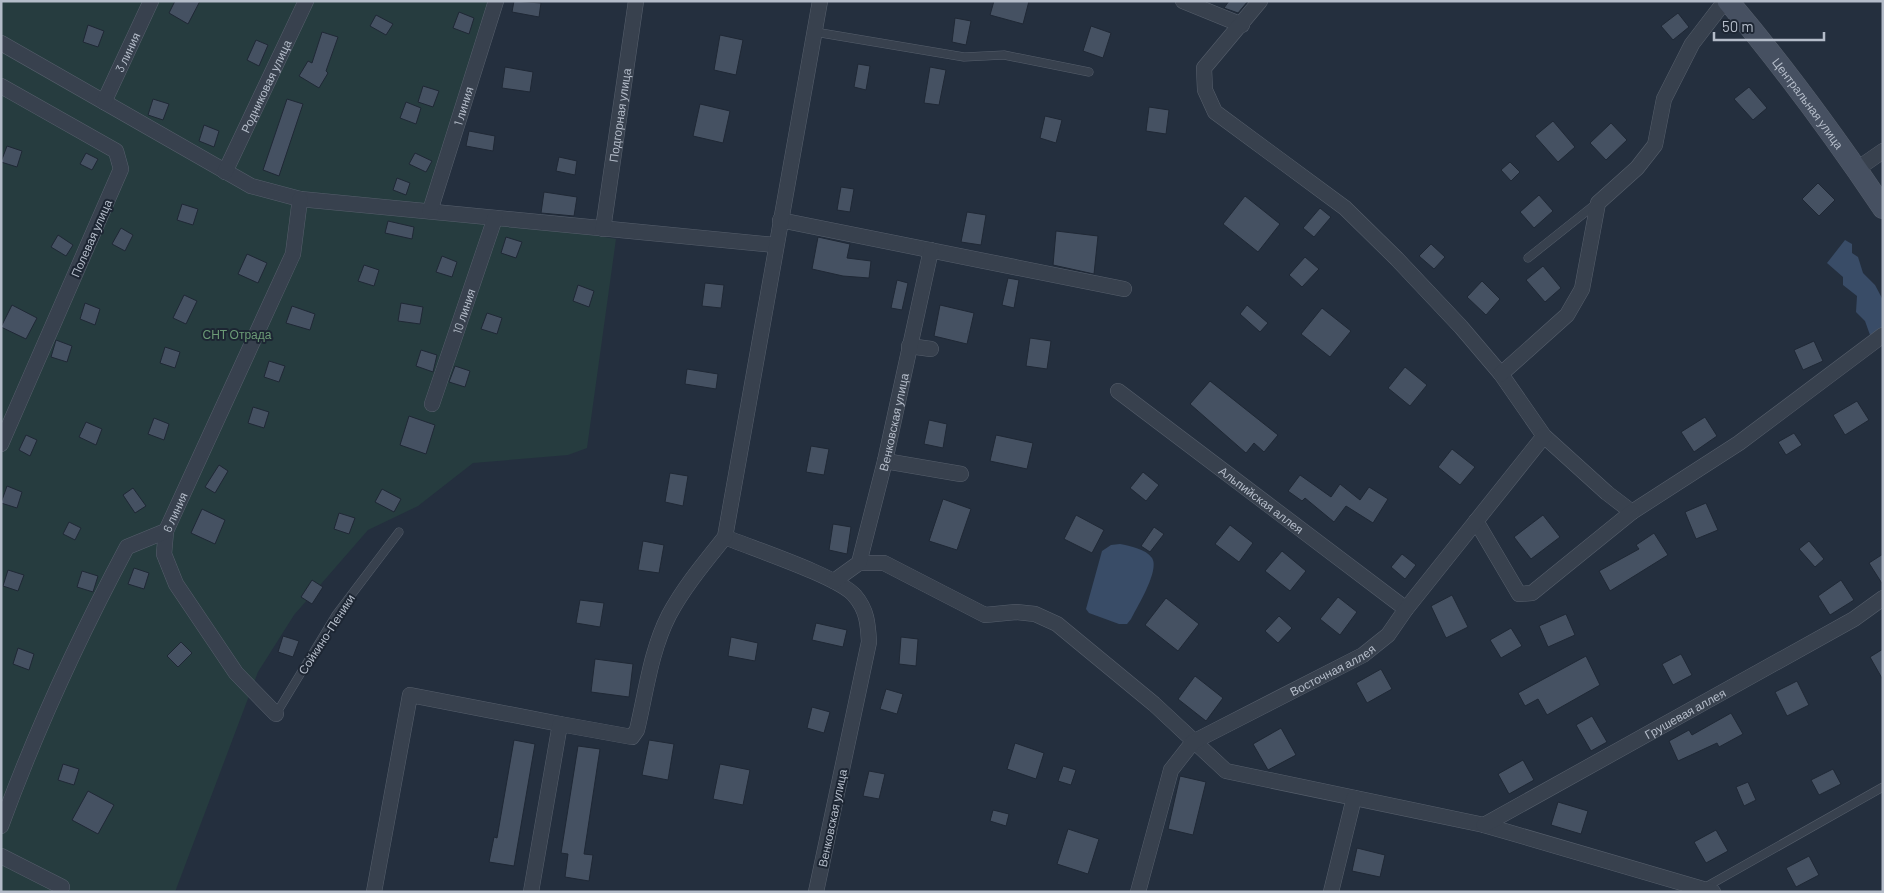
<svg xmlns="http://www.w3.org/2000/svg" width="1884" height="893" font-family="Barlow,sans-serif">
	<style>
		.green { fill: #263c3f }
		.water { fill: #394c67 }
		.building { fill: #455162; stroke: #1f2835 }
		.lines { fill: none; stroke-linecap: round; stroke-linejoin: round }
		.lane-casing { stroke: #565f6c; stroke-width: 9 }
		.street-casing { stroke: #565f6c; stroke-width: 16 }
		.secondary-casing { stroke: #565f6c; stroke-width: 22 }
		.lane { stroke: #38414e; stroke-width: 8 }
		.street { stroke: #38414e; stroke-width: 15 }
		.secondary { stroke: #465061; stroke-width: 21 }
		.labels { text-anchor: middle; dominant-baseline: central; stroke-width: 4; stroke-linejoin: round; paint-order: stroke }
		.street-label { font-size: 12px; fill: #b4bcc9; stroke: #1d2633 }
		.park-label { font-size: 12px; fill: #6b9a76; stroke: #1d2633 }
	</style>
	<rect width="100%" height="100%" fill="#242f3e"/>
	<path class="green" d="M1,1H501L435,207L616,239L587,448L568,455L473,463L418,506L368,530L294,615L258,672L175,892H1Z"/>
	<path class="water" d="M1845,240L1852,244V253L1858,257L1863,273L1875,285L1883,300V329L1870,335L1865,321L1856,312L1857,296L1843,285V277L1827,263Z
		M1120,544C1130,546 1146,549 1152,558C1160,570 1137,607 1131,619L1127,624H1119L1089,613L1086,609L1102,551L1111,545Z"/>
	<path class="building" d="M175,1H200L188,24L169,13Z
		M514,1L541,3L539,17L512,12Z
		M994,1H1029L1023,24L990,15Z
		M1229,1H1248L1238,13L1224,8Z
		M459,12L474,18L469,34L453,28Z
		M1678,13L1689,27L1673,40L1661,26Z
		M376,15L393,24L386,35L370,26Z
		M955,18L971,21L966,45L952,42Z
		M88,25L104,31L98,47L83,42Z
		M1091,26L1111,33L1103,58L1083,51Z
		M322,32L338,37L326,71L328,73L319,88L299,76L308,61L312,63Z
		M720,35L743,40L736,75L714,70Z
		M256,40L268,45L259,66L247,60Z
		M858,64L870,66L866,90L854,87Z
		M505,67L533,72L530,92L502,88Z
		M930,67L946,70L939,105L924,103Z
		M423,86L439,91L433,107L418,102Z
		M1749,87L1767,108L1753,120L1734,99Z
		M153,99L169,104L163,120L148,115Z
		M287,99L303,104L279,176L263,170Z
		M406,102L421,108L416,124L400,118Z
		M700,104L730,111L723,143L693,136Z
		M1149,107L1169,110L1166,134L1146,131Z
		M1045,116L1062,120L1056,143L1040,138Z
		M1553,121L1575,147L1558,162L1535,136Z
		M1611,123L1627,140L1606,160L1590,143Z
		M204,125L219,131L214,147L199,141Z
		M469,131L495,136L493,151L466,146Z
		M7,146L22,151L17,167L1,162Z
		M86,153L98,159L92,170L80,164Z
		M415,153L432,161L426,172L409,164Z
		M559,157L577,161L575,175L556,171Z
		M1510,162L1520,172L1511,181L1501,170Z
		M397,178L410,183L406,195L393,190Z
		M1818,183L1835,200L1819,216L1802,199Z
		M841,187L854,189L850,212L837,210Z
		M544,192L577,197L574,216L541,213Z
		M1539,195L1553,211L1534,228L1520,212Z
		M1245,196L1280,224L1258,252L1223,224Z
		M182,204L198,209L193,225L177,220Z
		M1320,208L1331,217L1314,237L1303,228Z
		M967,212L986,215L981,245L961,242Z
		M388,221L414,227L412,239L385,233Z
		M121,228L133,235L125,251L112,244Z
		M1056,231L1098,236L1094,274L1053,265Z
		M58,235L73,245L66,256L51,247Z
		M506,237L522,242L516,258L501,253Z
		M818,237L850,244L847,258L871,261L869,278L843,276L812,269Z
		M1431,244L1445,257L1434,269L1419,256Z
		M247,254L267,263L258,283L238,274Z
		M442,256L457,262L452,277L436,272Z
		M1305,257L1319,269L1302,287L1289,275Z
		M364,265L379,270L374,286L358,281Z
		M1543,266L1561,288L1545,302L1526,280Z
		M1008,278L1019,280L1014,308L1002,305Z
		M897,280L908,283L902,310L891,308Z
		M1482,281L1500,299L1486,315L1467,297Z
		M705,283L724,285L721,308L702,306Z
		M578,285L594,291L589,307L573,301Z
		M184,295L197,301L186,324L173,318Z
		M85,303L100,309L95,325L80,319Z
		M401,303L423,307L420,324L398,321Z
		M12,305L37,318L26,339L1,327Z
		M940,305L974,313L967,344L934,336Z
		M1247,305L1268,323L1260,332L1240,314Z
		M292,306L315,314L310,330L286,323Z
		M1322,308L1351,331L1330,357L1301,334Z
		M487,313L502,318L497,334L481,329Z
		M1030,338L1051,341L1047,369L1026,366Z
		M56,340L72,346L67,362L51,357Z
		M1814,341L1823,361L1803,370L1794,350Z
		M165,347L180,352L175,368L160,363Z
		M421,350L437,355L433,372L416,366Z
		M269,361L285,366L279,382L264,377Z
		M455,366L470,371L465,387L449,382Z
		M1405,367L1427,385L1410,406L1388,388Z
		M687,369L718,374L716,389L685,384Z
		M1210,381L1278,435L1264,452L1254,443L1246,453L1190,404Z
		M1857,401L1869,420L1845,435L1833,415Z
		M253,407L269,412L264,428L248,423Z
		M409,416L435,425L426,454L400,445Z
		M1705,417L1717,436L1694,452L1681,432Z
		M154,418L169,424L164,440L148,434Z
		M929,420L947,424L943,448L924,444Z
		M86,422L102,429L96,445L79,437Z
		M1794,433L1802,445L1786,455L1778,442Z
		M26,435L37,440L30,456L19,450Z
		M996,435L1033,443L1027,469L990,461Z
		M811,446L829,449L824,475L806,472Z
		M1452,449L1475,467L1460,485L1438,467Z
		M219,465L228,471L215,493L205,487Z
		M1143,472L1159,485L1146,501L1130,488Z
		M670,473L688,476L683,506L665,502Z
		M1300,475L1331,497L1340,484L1360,500L1369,487L1388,499L1373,523L1346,506L1334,522L1305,498L1302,501L1288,491Z
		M7,486L22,492L17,508L1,503Z
		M133,488L146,506L135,513L123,495Z
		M382,489L401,499L394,512L375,502Z
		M943,499L971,509L957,550L929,541Z
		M1706,503L1718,530L1696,539L1685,512Z
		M202,509L225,520L215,544L191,533Z
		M339,513L355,518L349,534L334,529Z
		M1076,515L1104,530L1092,553L1064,539Z
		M1543,515L1560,537L1531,559L1514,537Z
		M69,522L81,528L75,540L63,534Z
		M833,524L851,527L847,554L829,550Z
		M1230,525L1253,543L1239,562L1215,544Z
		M1154,527L1164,534L1150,552L1141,546Z
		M1654,533L1668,555L1610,591L1599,571L1639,549L1636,545Z
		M643,541L664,545L659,573L638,570Z
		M1809,541L1824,559L1815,567L1799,549Z
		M1282,551L1306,571L1290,591L1265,571Z
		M1402,554L1416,565L1405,579L1391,567Z
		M1883,554V585L1869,563Z
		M134,568L149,573L144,589L128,584Z
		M8,570L24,575L18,591L3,586Z
		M82,571L98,576L93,592L77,587Z
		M312,580L323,587L312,604L301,597Z
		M1841,580L1854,600L1830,615L1818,596Z
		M1452,595L1468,627L1446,638L1431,606Z
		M1338,597L1357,612L1340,635L1320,619Z
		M1166,598L1199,624L1178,651L1145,625Z
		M580,600L604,603L600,627L576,623Z
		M1566,614L1575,635L1548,647L1539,626Z
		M1279,616L1292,628L1278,643L1265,631Z
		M816,623L847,630L843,647L812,640Z
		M1511,628L1522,646L1501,658L1490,640Z
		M283,636L299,641L293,657L278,652Z
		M731,637L758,643L755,661L728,656Z
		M901,637L918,639L916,666L899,664Z
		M181,642L192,653L178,667L167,656Z
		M18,648L34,654L29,670L13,664Z
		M1883,649V680L1870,657Z
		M1681,654L1692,675L1673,685L1662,664Z
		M1586,656L1600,685L1547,715L1538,699L1525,706L1518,693Z
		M595,659L633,664L629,697L591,692Z
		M1381,669L1392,689L1367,703L1356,683Z
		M1195,676L1223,698L1206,721L1178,699Z
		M1797,681L1809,705L1787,716L1775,692Z
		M886,689L903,694L897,714L880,709Z
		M812,707L830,712L824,733L807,728Z
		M1731,713L1743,734L1719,747L1717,743L1678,761L1669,741L1689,730L1692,735Z
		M1592,716L1607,742L1591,751L1576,725Z
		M1281,728L1296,755L1268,770L1253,744Z
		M514,740L535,744L514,866L489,862L494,837L497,838Z
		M649,740L674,744L668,780L642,775Z
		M1015,743L1044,753L1036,779L1007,769Z
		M578,746L600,749L584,854L593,855L589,881L565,877L568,854L561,853Z
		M1523,760L1534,780L1509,794L1498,774Z
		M63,764L79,769L74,785L58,780Z
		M720,764L750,770L743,805L713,799Z
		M1063,766L1076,770L1071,785L1058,781Z
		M1833,769L1841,784L1819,795L1811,780Z
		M869,771L885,774L879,799L863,796Z
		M1180,776L1206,782L1193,835L1168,829Z
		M1748,782L1756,800L1744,806L1736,787Z
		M88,791L114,805L98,834L72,820Z
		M1558,802L1588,811L1581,834L1551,825Z
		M993,810L1009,814L1006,826L990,821Z
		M1068,829L1099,839L1088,874L1057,864Z
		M1716,830L1728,851L1706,863L1694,842Z
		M1357,848L1385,855L1380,877L1352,871Z
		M1809,856L1819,875L1796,887L1786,868Z"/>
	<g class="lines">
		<defs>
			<path id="lane" d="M815,32L964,57L1004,55L1089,72
				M1528,258L1597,203
				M276,714L336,615L399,532
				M1704,888L1883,787"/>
			<g id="street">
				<path d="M1183,1L1242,25"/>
				<path d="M1260,1L1204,68L1205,90L1215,112L1345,208L1397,259L1461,327L1501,374L1544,436L1607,493L1632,512L1739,443L1883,335"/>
				<path d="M1,43L251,186L300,199L775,245"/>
				<path d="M1,86L116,151L121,169L1,444"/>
				<path id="s1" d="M104,102L151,1"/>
				<path d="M1857,169L1883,151"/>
				<path id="s2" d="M225,172L306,1"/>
				<path id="s3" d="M430,211L496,1"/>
				<path d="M780,220L1124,289"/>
				<path id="s4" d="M603,229L636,1"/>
				<path d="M909,346L931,349"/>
				<path d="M1501,374L1567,315L1582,289L1598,203L1637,168L1655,145L1664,99L1692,44L1725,1"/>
				<path id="s5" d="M1118,391L1406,609"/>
				<path id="s6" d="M432,404L495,218"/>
				<path d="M885,461L961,474"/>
				<path d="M1476,521L1519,594L1532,593L1632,512"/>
				<path d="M725,537C751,548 840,577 855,596C867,610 868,624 869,642L816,892"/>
				<path d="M859,563H884L985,615L1016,612L1035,614L1057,624L1154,704L1226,771L1484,825L1713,892"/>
				<path id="s7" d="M834,581L859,563L885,461L931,250"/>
				<path id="s8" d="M276,714L236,673L176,584L164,554L166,531L293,254L300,199"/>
				<path id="s9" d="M1484,825L1854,619L1883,598"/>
				<path d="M1,826C36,730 79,637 127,547L166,531"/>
				<path d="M1,856L62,887"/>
				<path d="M374,892L410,695L560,724"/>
				<path d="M531,892L560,724L632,737L637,730C646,692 651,650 669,615C684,587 705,562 725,537L820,1"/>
				<path id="s10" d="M1138,892L1171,770L1193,742L1363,655L1388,635L1406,609L1544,436"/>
				<path d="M1331,892L1354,798"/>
			</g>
			<g id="secondary">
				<path id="s11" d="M1728,1C1784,67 1835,137 1883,208"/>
			</g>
		</defs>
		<use href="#lane" class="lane-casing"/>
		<use href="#street" class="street-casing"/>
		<use href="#secondary" class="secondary-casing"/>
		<use href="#lane" class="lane"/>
		<use href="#street" class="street"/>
		<use href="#secondary" class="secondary"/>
	</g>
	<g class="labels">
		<g class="street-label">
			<text stroke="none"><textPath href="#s1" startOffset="55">3 линия</textPath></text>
			<text stroke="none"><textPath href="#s2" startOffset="95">Родниковая улица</textPath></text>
			<text stroke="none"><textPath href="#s11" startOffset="130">Центральная улица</textPath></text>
			<text stroke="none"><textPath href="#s3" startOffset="110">1 линия</textPath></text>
			<text stroke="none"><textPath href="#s4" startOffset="115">Подгорная улица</textPath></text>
			<text transform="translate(91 238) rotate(-66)">Полевая улица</text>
			<text stroke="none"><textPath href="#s6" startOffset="98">10 линия</textPath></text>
			<text stroke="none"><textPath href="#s7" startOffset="176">Венковская улица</textPath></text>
			<text stroke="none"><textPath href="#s5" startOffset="180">Альпийская аллея</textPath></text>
			<text stroke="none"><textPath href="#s8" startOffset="241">6 линия</textPath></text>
			<text transform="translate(326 634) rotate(-57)">Сойкино-Пеники</text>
			<text stroke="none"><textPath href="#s10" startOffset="319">Восточная аллея</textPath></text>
			<text stroke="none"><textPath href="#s9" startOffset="230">Грушевая аллея</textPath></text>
			<text transform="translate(832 818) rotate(-78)">Венковская улица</text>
		</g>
		<g class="park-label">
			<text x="237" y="334">СНТ Отрада</text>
		</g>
	</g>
	<rect width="1884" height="893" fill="none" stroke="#b4bcc9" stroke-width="5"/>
	<path d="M1714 32v8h110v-8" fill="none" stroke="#b4bcc9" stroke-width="2.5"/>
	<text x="1722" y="32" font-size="15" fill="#b4bcc9" stroke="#1d2633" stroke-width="4" paint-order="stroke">50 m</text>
</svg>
